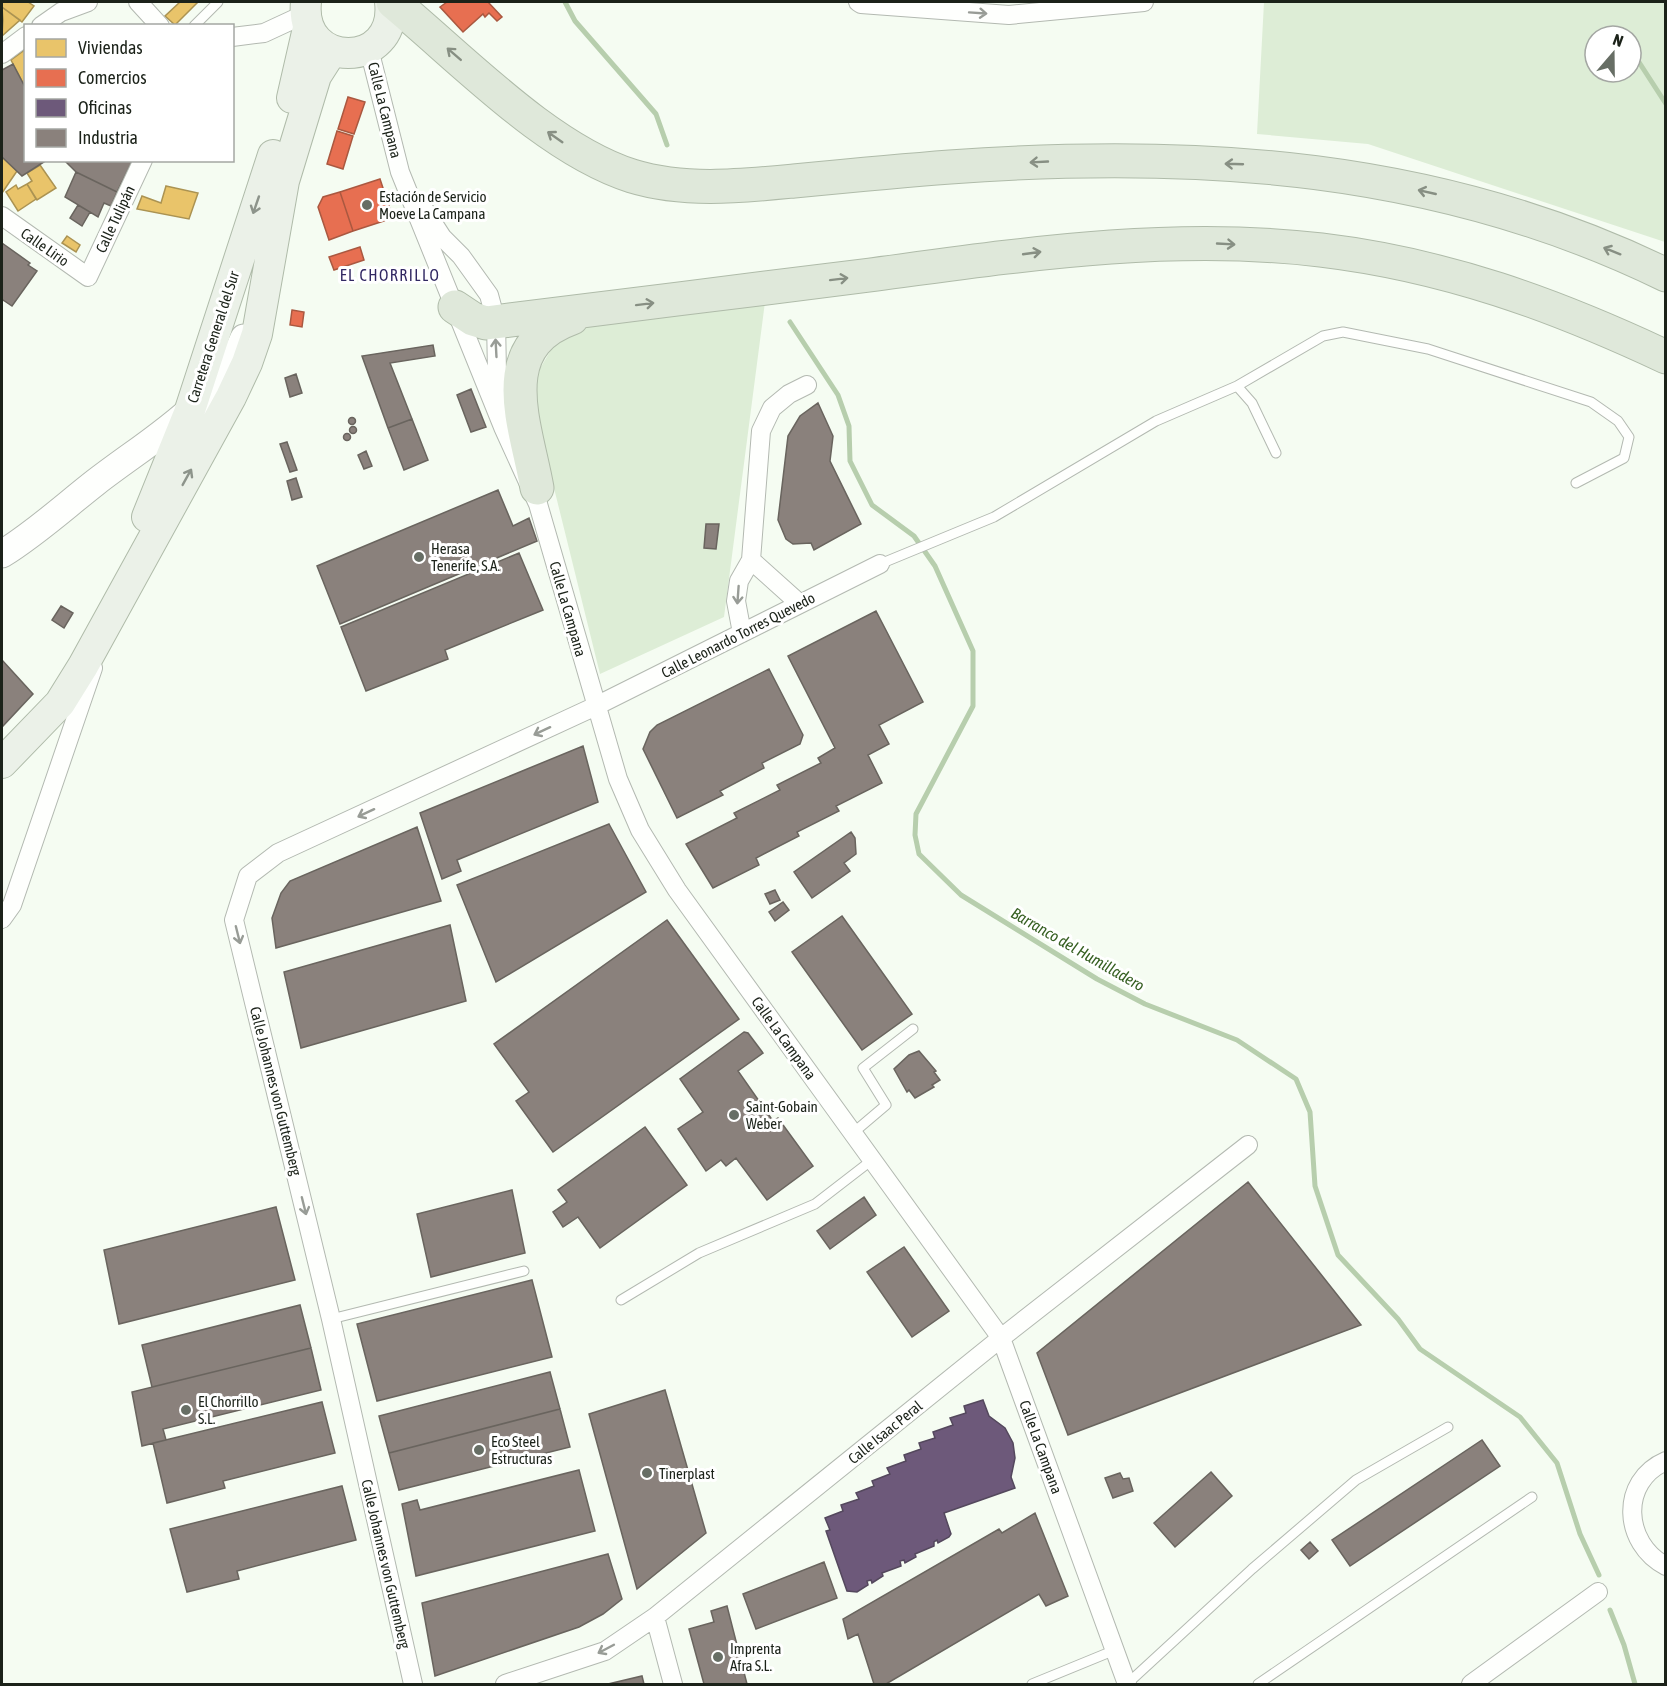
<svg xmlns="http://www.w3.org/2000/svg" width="1667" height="1686" font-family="'Asap Condensed',sans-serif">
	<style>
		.green { fill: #ddedd6; fill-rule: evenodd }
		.homes { fill: #e9c46a; stroke: #ab9352; stroke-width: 1.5 }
		.shops { fill: #e76f51; stroke: #aa5840; stroke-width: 1.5 }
		.offices { fill: #6d597a; stroke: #54485d; stroke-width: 1.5 }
		.industry { fill: #8a817c; stroke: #69645e; stroke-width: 1.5 }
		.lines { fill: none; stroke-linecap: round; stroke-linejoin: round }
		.stream { stroke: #b7cead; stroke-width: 5 }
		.service-casing { stroke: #b3b9b1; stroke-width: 11 }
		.minor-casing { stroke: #b3b9b1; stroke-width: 20 }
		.secondary-casing { stroke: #b3b9b1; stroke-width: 29 }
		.primary-casing { stroke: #afbba9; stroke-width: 32 }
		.motorway-casing { stroke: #afbba9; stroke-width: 35 }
		.service { stroke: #fefffd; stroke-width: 9 }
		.minor { stroke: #fefffd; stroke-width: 18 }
		.secondary { stroke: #fefffd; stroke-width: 27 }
		.primary { stroke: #ebf1e8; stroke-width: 30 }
		.motorway { stroke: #dfe8da; stroke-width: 33 }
		.oneway { stroke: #989c96 }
		.oneway2 { stroke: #878f83 }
		.oneway3 { stroke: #8d948b }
		.poi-dot { fill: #676e65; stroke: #fff; stroke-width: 2 }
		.labels { text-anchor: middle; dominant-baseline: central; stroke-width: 6; stroke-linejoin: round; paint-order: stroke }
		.street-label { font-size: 15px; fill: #1b2219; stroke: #fff }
		.poi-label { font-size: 15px; fill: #1b2219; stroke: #fff; text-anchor: start }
		.neighbourhood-label { font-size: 16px; letter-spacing: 1.5px; fill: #312862; stroke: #fff }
		.water-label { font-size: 16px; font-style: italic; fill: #376023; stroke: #fff }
	</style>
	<rect width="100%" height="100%" fill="#f5fcf2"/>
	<path class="green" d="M1264,2H1665V242L1368,144L1257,134ZM1595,36H1631V72H1595Z
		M765,302L724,617L600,674L529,387L558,338L584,324Z"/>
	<path class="homes" d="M2,2H28L34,6L22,22L2,7Z
		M180,2H198L175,25L165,16Z
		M2,7L20,20L2,36L3,20Z
		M26,49V89L11,60Z
		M2,157L17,171L2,193Z
		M40,165L56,188L37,200L27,184L32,181L27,173Z
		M27,184L36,199L18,211L6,192L16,185L18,189Z
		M166,186L198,193L189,219L137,209L142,196L161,203Z
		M67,236L80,245L76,252L62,243Z"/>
	<path class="shops" d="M447,2H488L502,17L497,21L489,13L485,17L483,14L463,32L440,7Z
		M348,97L365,102L354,134L338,129Z
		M337,131L353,136L343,169L327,164Z
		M380,179L393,218L353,231L340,192Z
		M340,192L353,231L329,240L318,207L323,197Z
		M360,247L364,260L334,270L329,257Z
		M292,310L304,312L302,327L290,325Z"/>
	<path class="offices" d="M983,1400L989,1416L1005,1428L1013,1443L1015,1458L1011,1477L1015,1488L944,1513L951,1534L949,1537L938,1543L937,1540L934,1542V1546L915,1554L916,1557L905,1563L904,1560L900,1561L901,1566L882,1573L883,1576L872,1583L871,1580L867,1581L868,1585L857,1592L847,1591L826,1531L830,1530L825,1518L843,1511L841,1505L859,1499L856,1493L874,1486L872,1481L890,1474L887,1468L906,1461L904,1455L921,1449L919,1443L935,1438L933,1432L953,1425L950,1418L966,1413L964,1406Z"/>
	<path class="industry" d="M13,64L26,89V160H47L22,176L2,157V70Z
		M64,160H133L117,192L76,172Z
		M76,172L117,192L111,206L104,203L98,217L65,197Z
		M78,205L90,212L82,226L70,218Z
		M2,243L30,263L28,265L37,271L12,306L3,300L2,302Z
		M433,345L435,356L390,363L412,419L388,428L362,356Z
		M296,374L302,393L290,397L285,378Z
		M471,389L486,427L471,432L457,395Z
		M818,403L833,436L830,461L861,524L814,550L811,543L793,544L786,539L778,520L788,436L800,416Z
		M348.5 421a3.5 3.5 0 1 1 7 0a3.5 3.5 0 1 1-7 0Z
		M412,419L428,460L404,470L388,428Z
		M349.5 430a3.5 3.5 0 1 1 7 0a3.5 3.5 0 1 1-7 0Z
		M343.5 437a3.5 3.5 0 1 1 7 0a3.5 3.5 0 1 1-7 0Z
		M287,442L297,470L290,472L280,444Z
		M366,451L372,466L364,469L358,455Z
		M296,478L302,497L292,500L287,481Z
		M498,490L513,526L529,518L537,541L340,624L317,566Z
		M706,524H719L716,549L704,548Z
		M519,553L543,610L445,650L448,659L366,691L341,627Z
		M61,606L73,613L64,628L52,620Z
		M876,611L923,702L879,725L889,744L868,755L882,783L836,806L839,811L797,832L799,836L756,858L759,865L713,888L686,844L737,818L734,813L780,790L777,785L821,763L818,758L835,748L788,656Z
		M2,660L33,694L2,727Z
		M769,669L803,735L800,744L762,763L764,768L720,791L723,795L677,818L643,749L650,732L657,725Z
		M583,746L598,802L457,860L461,871L442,879L420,813Z
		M609,824L646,892L496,982L457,885Z
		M417,827L441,901L276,948L272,918L281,893L290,881Z
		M851,832L855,838L856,854L844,863L850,871L812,898L794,872Z
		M775,890L780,900L770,904L765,894Z
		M783,902L789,910L775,921L769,912Z
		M842,916L912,1014L862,1050L792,952Z
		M667,920L739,1019L553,1152L516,1101L529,1092L494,1044Z
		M450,925L466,1001L301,1048L284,972Z
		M744,1032L748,1033L763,1053L738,1071L773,1121L778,1118L813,1166L767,1200L736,1158L726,1166L721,1160L706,1171L678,1129L703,1112L680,1079Z
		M919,1051L936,1071L934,1072L940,1080L932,1085L934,1087L915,1098L909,1090L907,1092L894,1069L909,1055Z
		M645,1127L687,1185L600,1248L578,1217L563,1227L553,1212L567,1202L558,1190Z
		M1248,1182L1361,1325L1068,1435L1037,1353Z
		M512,1190L525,1253L431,1277L417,1214Z
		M864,1197L876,1215L830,1249L817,1231Z
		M276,1207L295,1280L119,1324L104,1250Z
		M904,1247L949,1311L912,1337L867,1272Z
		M532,1280L552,1357L377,1401L357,1324Z
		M300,1305L311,1348L152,1387L142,1345Z
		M311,1348L321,1390L163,1429L166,1440L142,1446L132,1392Z
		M550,1372L560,1409L389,1453L379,1416Z
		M665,1390L706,1533L637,1589L589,1414Z
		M322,1402L335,1453L223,1481L225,1488L167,1503L153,1443Z
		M560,1409L570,1447L399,1490L389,1453Z
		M1482,1440L1500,1466L1350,1566L1332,1540Z
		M579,1470L595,1531L416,1576L402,1504L417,1500L420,1510Z
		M1211,1472L1232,1496L1175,1547L1154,1523Z
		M1120,1473L1123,1479L1129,1478L1133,1491L1113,1498L1105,1478Z
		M342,1486L356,1540L237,1571L239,1579L187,1592L170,1529Z
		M1035,1513L1068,1596L1046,1606L1039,1594L886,1684H874L858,1634L848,1639L843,1619L999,1529L1002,1533Z
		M1310,1542L1318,1551L1309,1559L1301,1550Z
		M608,1554L622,1599L603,1614L579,1627L435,1676L422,1603Z
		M824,1562L837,1598L756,1629L743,1594Z
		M727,1606L747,1684H704L689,1629L714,1622L711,1611Z
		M642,1676L644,1684H608Z"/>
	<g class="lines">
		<path class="stream" d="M565,2L575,21L656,114L667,145
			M1635,56L1666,104
			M790,322L838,395L849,426L850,461L872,505L914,536L935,566L973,651V706L916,814L915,835L919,854L961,895L1097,979L1145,1004L1237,1040L1296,1079L1310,1112L1315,1186L1338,1255L1398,1319L1420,1349L1520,1417L1557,1463L1580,1534L1599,1575
			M1610,1610L1624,1645L1635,1684"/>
		<defs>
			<path id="service" d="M194,26L218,2
				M1237,386L1252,403L1276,453
				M880,564L994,517L1156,421L1237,386L1323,336L1343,332L1428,349L1591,402L1618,421L1629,437L1624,458L1576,483
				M853,1133L886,1105L863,1068L913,1029
				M621,1300L699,1253L815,1204L872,1160
				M331,1319L524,1271
				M1032,1684L1115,1650
				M1127,1684L1252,1569L1356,1480L1448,1427
				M1258,1684L1532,1497"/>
			<path id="minor" d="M138,2L160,26
				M858,2L861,4L1009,15L1144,2
				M41,26L61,12L88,2
				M232,37L264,33L305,14
				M369,49L400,172L503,427L538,504L618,779L640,830L677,890L1001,1338L1127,1684
				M2,54L26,36
				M424,209L442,237L461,256L489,295L496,321L497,373L508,412
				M2,216L88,277L143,160
				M751,560L800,604
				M742,633L736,601L739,581L751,560L761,431L772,408L789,394L807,385
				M2,919L12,905L93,668
				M1666,1461C1619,1481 1623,1544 1666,1566
				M655,1617L673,1684
				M413,1684L331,1319L234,920L248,876L278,853L596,706L880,564
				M505,1684L605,1651L655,1617L1001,1338L1248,1145
				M1471,1684L1598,1592"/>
			<path id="secondary" d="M2,554C36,533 64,507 96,482C150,440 216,405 244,338"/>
			<path id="primary" d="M306,2C299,70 398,70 390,2
				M292,98L308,28
				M147,517L189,413L273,155
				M2,763L60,703L83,666L231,397L247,363L257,334L284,181L316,76L332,51"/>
			<path id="motorway" d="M393,2C462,59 547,149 632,176C684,192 741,186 794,181C846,176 898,171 950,167C1197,149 1439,164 1666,275
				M455,307L473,319L486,323C614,306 742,292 870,275C1020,255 1169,232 1321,250C1446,265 1553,304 1666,357
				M537,488C526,425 491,347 572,318"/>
		</defs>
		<use href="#service" class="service-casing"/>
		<use href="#minor" class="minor-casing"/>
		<use href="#secondary" class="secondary-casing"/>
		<use href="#primary" class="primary-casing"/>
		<use href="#motorway" class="motorway-casing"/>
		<use href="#service" class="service"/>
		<use href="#minor" class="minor"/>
		<use href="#secondary" class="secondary"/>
		<use href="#primary" class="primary"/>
		<use href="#motorway" class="motorway"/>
	</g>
	<defs><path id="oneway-shaft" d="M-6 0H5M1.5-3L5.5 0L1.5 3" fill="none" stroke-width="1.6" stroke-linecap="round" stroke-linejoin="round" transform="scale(1.5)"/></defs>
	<g class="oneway">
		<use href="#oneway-shaft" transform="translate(978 13) rotate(4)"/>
		<use href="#oneway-shaft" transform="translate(496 348) rotate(-93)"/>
		<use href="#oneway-shaft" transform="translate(738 595) rotate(94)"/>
		<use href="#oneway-shaft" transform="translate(542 731) rotate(155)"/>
		<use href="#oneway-shaft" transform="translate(366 813) rotate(155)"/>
		<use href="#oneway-shaft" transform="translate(238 935) rotate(76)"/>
		<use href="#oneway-shaft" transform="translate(304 1206) rotate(76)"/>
		<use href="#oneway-shaft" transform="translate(606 1649) rotate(152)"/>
	</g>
	<g class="oneway2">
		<use href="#oneway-shaft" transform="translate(454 54) rotate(-139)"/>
		<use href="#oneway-shaft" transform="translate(555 137) rotate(-145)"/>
		<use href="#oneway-shaft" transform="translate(1039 162) rotate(177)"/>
		<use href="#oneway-shaft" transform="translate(1234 164) rotate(-178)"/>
		<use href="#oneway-shaft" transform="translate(1427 192) rotate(-167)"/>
		<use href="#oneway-shaft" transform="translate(1226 244) rotate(3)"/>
		<use href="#oneway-shaft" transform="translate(1612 251) rotate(-158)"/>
		<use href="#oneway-shaft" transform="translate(1032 253) rotate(-8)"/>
		<use href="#oneway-shaft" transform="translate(839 279) rotate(-7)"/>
		<use href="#oneway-shaft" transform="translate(645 304) rotate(-7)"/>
	</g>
	<g class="oneway3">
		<use href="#oneway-shaft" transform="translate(256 205) rotate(109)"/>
		<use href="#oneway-shaft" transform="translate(187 477) rotate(-61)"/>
	</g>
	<g class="poi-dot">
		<circle cx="367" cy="205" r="6"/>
		<circle cx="419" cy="557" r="6"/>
		<circle cx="734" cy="1115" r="6"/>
		<circle cx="186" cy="1410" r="6"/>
		<circle cx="479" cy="1450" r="6"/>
		<circle cx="647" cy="1473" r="6"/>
		<circle cx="718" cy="1657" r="6"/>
	</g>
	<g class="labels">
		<g class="street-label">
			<text transform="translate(385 110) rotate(76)">Calle La Campana</text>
			<text transform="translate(115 219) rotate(-65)">Calle Tulipán</text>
			<text transform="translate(45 247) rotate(35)">Calle Lirio</text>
			<text transform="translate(213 337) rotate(-72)">Carretera General del Sur</text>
			<text transform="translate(568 609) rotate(74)">Calle La Campana</text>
			<text transform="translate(738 635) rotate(-27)">Calle Leonardo Torres Quevedo</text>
			<text transform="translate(784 1038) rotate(54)">Calle La Campana</text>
			<text transform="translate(276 1091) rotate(76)">Calle Johannes von Guttemberg</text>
			<text transform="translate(885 1432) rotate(-39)">Calle Isaac Peral</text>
			<text transform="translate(1041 1447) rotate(70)">Calle La Campana</text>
			<text transform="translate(386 1564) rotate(77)">Calle Johannes von Guttemberg</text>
		</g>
		<g class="poi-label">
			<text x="379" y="196">Estación de Servicio<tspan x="379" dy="17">Moeve La Campana</tspan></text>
			<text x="431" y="548">Herasa<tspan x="431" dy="17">Tenerife, S.A.</tspan></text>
			<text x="746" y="1106">Saint-Gobain<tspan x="746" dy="17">Weber</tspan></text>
			<text x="198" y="1401">El Chorrillo<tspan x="198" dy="17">S.L.</tspan></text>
			<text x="491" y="1441">Eco Steel<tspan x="491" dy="17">Estructuras</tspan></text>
			<text x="659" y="1473">Tinerplast</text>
			<text x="730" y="1648">Imprenta<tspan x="730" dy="17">Afra S.L.</tspan></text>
		</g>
		<g class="neighbourhood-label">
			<text x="390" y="275">EL CHORRILLO</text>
		</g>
		<g class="water-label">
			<text transform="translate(1078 949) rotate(30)">Barranco del Humilladero</text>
		</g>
	</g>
	<rect width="1667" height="1686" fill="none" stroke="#1b2219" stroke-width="6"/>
	<rect x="24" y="24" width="210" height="138" fill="#ffffff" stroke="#a4a7a3" stroke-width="1.5"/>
	<rect x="36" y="39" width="30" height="18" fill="#e9c46a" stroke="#a4a7a3" stroke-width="1.5"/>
	<text x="78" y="54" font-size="18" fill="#1b2219">Viviendas</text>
	<rect x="36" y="69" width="30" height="18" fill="#e76f51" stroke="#a4a7a3" stroke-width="1.5"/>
	<text x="78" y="84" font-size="18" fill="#1b2219">Comercios</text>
	<rect x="36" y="99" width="30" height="18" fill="#6d597a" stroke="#a4a7a3" stroke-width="1.5"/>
	<text x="78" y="114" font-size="18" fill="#1b2219">Oficinas</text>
	<rect x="36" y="129" width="30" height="18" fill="#8a817c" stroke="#a4a7a3" stroke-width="1.5"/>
	<text x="78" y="144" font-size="18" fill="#1b2219">Industria</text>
	<g transform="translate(1613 54) rotate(20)"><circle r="28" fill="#ffffff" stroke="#a4a7a3" stroke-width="1.5"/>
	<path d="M0-4.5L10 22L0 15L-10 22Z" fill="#676e65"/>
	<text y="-9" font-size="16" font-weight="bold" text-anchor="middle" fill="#1b2219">N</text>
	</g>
</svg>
